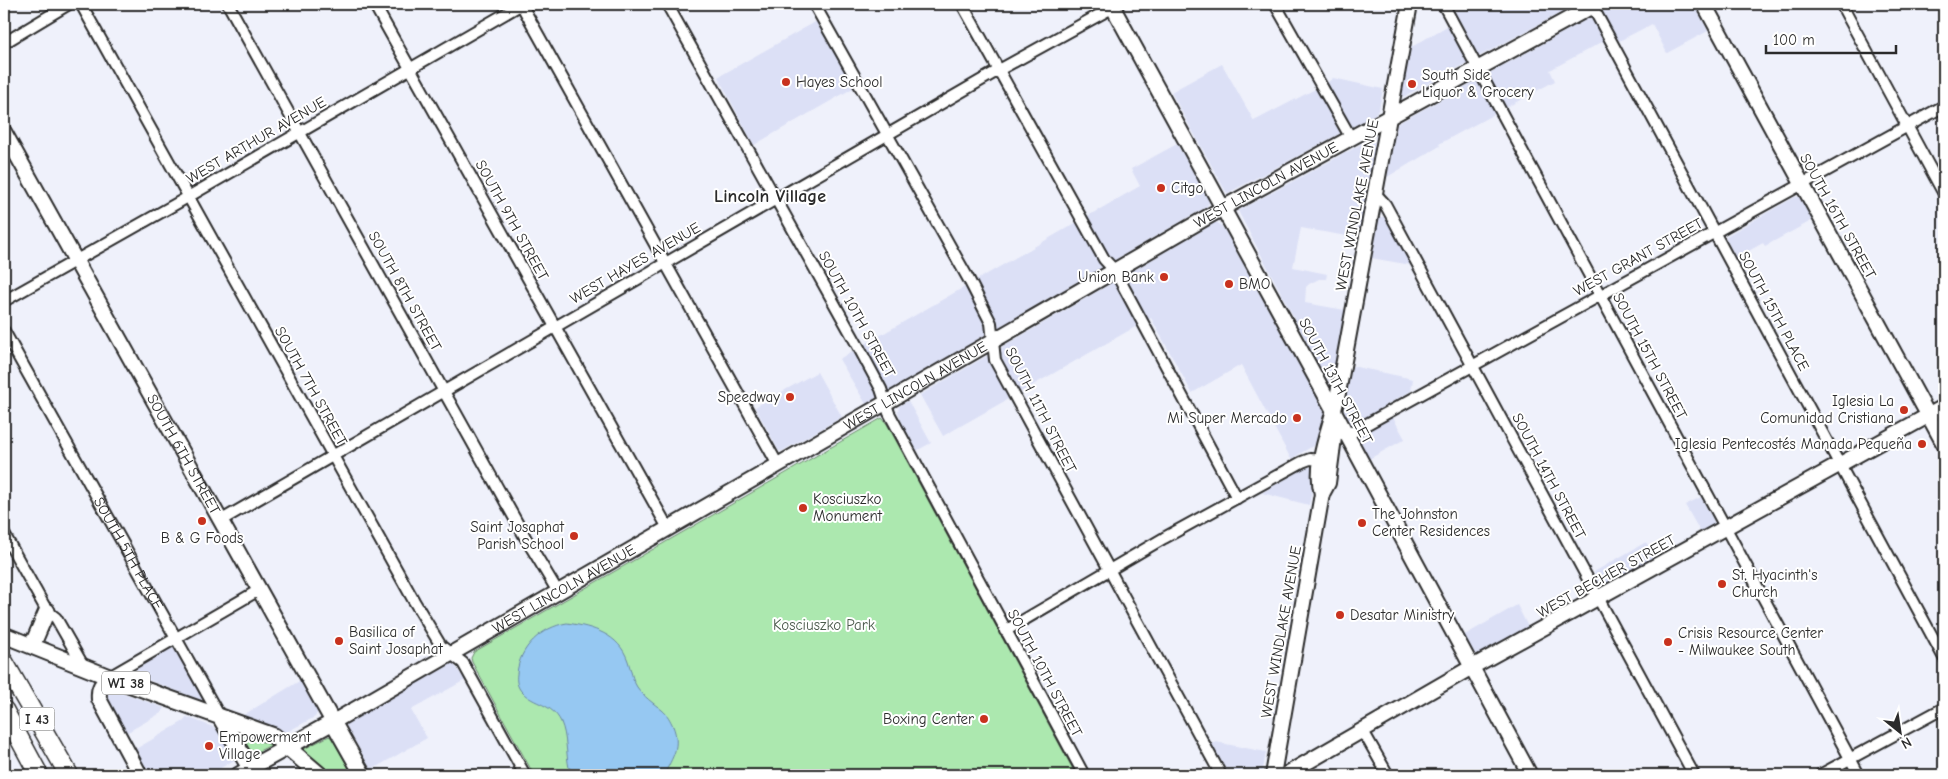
<svg xmlns="http://www.w3.org/2000/svg" width="1948" height="779" font-family="'Comic Neue',sans-serif">
	<style>
		.built { fill: #dce0f6 }
		.green { fill: #ace8af; stroke: #6c8a6d }
		.water { fill: #96c8f2; stroke: #6b89a2 }
		.lines { fill: none; stroke-linecap: round; stroke-linejoin: round }
		.street-casing { stroke: #2b2b2b; stroke-width: 14 }
		.secondary-casing { stroke: #2b2b2b; stroke-width: 18 }
		.primary-casing { stroke: #2b2b2b; stroke-width: 19 }
		.highway-casing { stroke: #2b2b2b; stroke-width: 21 }
		.street { stroke: #fff; stroke-width: 10 }
		.secondary { stroke: #fff; stroke-width: 14 }
		.primary { stroke: #fff; stroke-width: 15 }
		.highway { stroke: #fff; stroke-width: 18 }
		.poi-dot { fill: #c8321e; stroke: #fff; stroke-width: 2 }
		.labels { text-anchor: middle; dominant-baseline: central; stroke-width: 4; stroke-linejoin: round; paint-order: stroke }
		.shield { fill: #fff; stroke: #6b6b6b; stroke-width: 1 }
		.shield-label { font-size: 14px; font-weight: bold; fill: #2b2b2b }
		.poi-label { font-size: 15px; fill: #2b2b2b; stroke: #fff; text-anchor: start }
		.street-label { font-size: 15px; fill: #2b2b2b; stroke: #fff }
		.park-label { font-size: 15px; fill: #4b5a4c; stroke: #fff }
		.quarter-label { font-size: 18px; font-weight: bold; fill: #2b2b2b; stroke: #fff }
	</style>
	<rect width="100%" height="100%" fill="#eff1fb"/>
	<filter id="ink" filterUnits="userSpaceOnUse"><feTurbulence type="fractalNoise" baseFrequency=".02" numOctaves="2"/><feDisplacementMap in="SourceGraphic" scale="10" xChannelSelector="R" yChannelSelector="G"/><feConvolveMatrix kernelMatrix="1 2 1 2 8 2 1 2 1" color-interpolation-filters="sRGB"/></filter>
	<g filter="url(#ink)">
		<path class="built" d="M1470,4H1577L1403,97L1401,92L1410,48L1459,19L1455,12Z
			M1615,4H1694L1708,31L1667,53L1652,24L1619,41L1615,35L1550,70L1555,81L1439,144L1440,146L1387,177L1397,124Z
			M817,21L855,87L754,145L718,77Z
			M1222,64L1254,121L1327,83L1333,78L1383,89L1379,109L1374,115L1356,125L1228,193L1226,192L1171,92Z
			M1369,140L1374,142L1375,150L1358,238L1301,228L1293,267L1327,274L1326,279H1319L1309,284L1306,287L1305,303L1345,310L1333,374L1329,377L1323,373L1238,211Z
			M1177,144L1208,199L1209,203L1206,207L866,404L839,359L1140,186L1131,169Z
			M1795,197H1800L1813,220L1765,246L1763,243L1736,258L1726,239V236Z
			M1379,217H1384L1387,221L1411,265L1371,258L1376,223Z
			M1215,223H1218L1224,229L1324,411L1325,418L1318,443L1291,459L1241,365L1192,393L1151,318L943,436L920,395Z
			M1352,366L1413,379L1411,391L1386,405L1405,439L1369,459L1344,411Z
			M817,372L842,417L782,451H779L755,407Z
			M908,401L931,443L916,451L902,424L898,411L899,406Z
			M1305,466L1313,468L1315,473L1309,505L1262,493L1298,472L1300,468Z
			M1701,497L1715,524L1701,533L1685,505Z
			M1646,542L1655,557L1606,584L1600,583L1594,572Z
			M1517,605L1528,627L1479,654L1472,653L1463,636Z
			M172,648L176,649L203,696L202,700H200L136,675L137,668Z
			M453,663L465,680L411,710L427,738L371,770L345,724Z
			M301,680L318,711L315,717L283,734L243,717L245,714Z
			M115,690L164,708L161,713L126,733L107,700L106,697L109,692Z
			M187,717L221,730L237,757L236,759L209,775H149L134,750L184,721Z
			M1216,742L1266,752L1262,775H1229L1211,744Z"/>
		<path class="green" d="M882,418L887,424L1076,775H534L472,662L471,658L474,652Z
			M236,727L273,744L257,752L250,753L235,729Z
			M329,736L332,738L353,775H325L300,751Z"/>
		<path class="water" d="M567,623C593,627 619,634 628,661C631,670 632,679 637,687C644,697 653,703 662,710C668,715 670,720 673,726C681,747 673,756 664,775H580L569,768C566,754 567,736 561,722C552,703 534,705 522,692C517,687 516,680 517,674C519,647 542,627 567,623Z"/>
		<g class="lines">
			<defs>
				<g id="street">
					<path d="M81,4L414,601L441,646L463,663L525,775"/>
					<path d="M228,4L525,537L558,592"/>
					<path d="M374,4L668,528"/>
					<path d="M521,4L778,465"/>
					<path d="M667,4L858,346L881,389L889,413L1084,775"/>
					<path d="M814,4L969,280L991,323L995,360L1221,775"/>
					<path d="M962,4L1104,259L1115,271L1237,498"/>
					<path d="M1275,4L1351,138"/>
					<path d="M1443,4L1859,775"/>
					<path d="M1591,4L1944,658"/>
					<path d="M1841,4L1944,194"/>
					<path d="M4,43L69,4"/>
					<path d="M1375,193L1385,204L1694,775"/>
					<path d="M4,301L181,201L522,4"/>
					<path id="s1" d="M4,331L220,717"/>
					<path d="M1347,435L1944,106"/>
					<path d="M220,521L999,70L1119,4"/>
					<path d="M4,534L47,611L56,618L84,667"/>
					<path d="M1005,631L1164,538L1302,462L1310,459L1322,460"/>
					<path d="M109,677L259,590"/>
					<path d="M1363,731L1388,775"/>
					<path d="M1820,775L1944,708"/>
				</g>
				<g id="secondary">
					<path d="M1111,4L1334,411L1530,775"/>
					<path d="M1704,4L1944,444"/>
					<path id="s2" d="M4,132L333,722L1223,208L1596,4"/>
					<path d="M1322,494C1313,462 1332,425 1338,393L1410,4"/>
					<path d="M109,677C101,684 98,688 99,699L140,775"/>
					<path d="M238,775L250,768"/>
					<path d="M1273,775L1322,494L1328,483L1335,430"/>
					<path d="M1285,775L1472,667L1944,407"/>
				</g>
				<path id="primary" d="M4,635L109,677L274,736L320,775
					M32,646L47,611
					M220,717L250,768L333,722L363,775"/>
				<path id="highway" d="M4,662L69,775
					M4,710L39,775"/>
			</defs>
			<use href="#street" class="street-casing"/>
			<use href="#secondary" class="secondary-casing"/>
			<use href="#primary" class="primary-casing"/>
			<use href="#highway" class="highway-casing"/>
			<use href="#street" class="street"/>
			<use href="#secondary" class="secondary"/>
			<use href="#primary" class="primary"/>
			<use href="#highway" class="highway"/>
		</g>
	</g>
	<g class="poi-dot">
		<circle cx="786" cy="82" r="5"/>
		<circle cx="1412" cy="84" r="5"/>
		<circle cx="1161" cy="188" r="5"/>
		<circle cx="1164" cy="277" r="5"/>
		<circle cx="1229" cy="284" r="5"/>
		<circle cx="790" cy="397" r="5"/>
		<circle cx="1904" cy="410" r="5"/>
		<circle cx="1297" cy="418" r="5"/>
		<circle cx="1922" cy="444" r="5"/>
		<circle cx="803" cy="508" r="5"/>
		<circle cx="202" cy="521" r="5"/>
		<circle cx="1362" cy="523" r="5"/>
		<circle cx="574" cy="536" r="5"/>
		<circle cx="1722" cy="584" r="5"/>
		<circle cx="1340" cy="615" r="5"/>
		<circle cx="339" cy="641" r="5"/>
		<circle cx="1668" cy="642" r="5"/>
		<circle cx="984" cy="719" r="5"/>
		<circle cx="209" cy="746" r="5"/>
	</g>
	<g class="labels">
		<g class="shield">
			<rect x="102" y="671.5" width="48" height="23" rx="4"/>
			<rect x="19.5" y="707.5" width="35" height="23" rx="4"/>
		</g>
		<g class="shield-label">
			<text x="126" y="683">WI 38</text>
			<text x="37" y="719">I 43</text>
		</g>
		<g class="poi-label">
			<text x="1422" y="75">South Side<tspan x="1422" dy="17">Liquor &amp; Grocery</tspan></text>
			<text x="796" y="82">Hayes School</text>
			<text x="1171" y="188">Citgo</text>
			<text x="1154" y="277" text-anchor="end">Union Bank</text>
			<text x="1239" y="284">BMO</text>
			<text x="780" y="397" text-anchor="end">Speedway</text>
			<text x="1894" y="401" text-anchor="end">Iglesia La<tspan x="1894" dy="17">Comunidad Cristiana</tspan></text>
			<text x="1287" y="418" text-anchor="end">Mi Super Mercado</text>
			<text x="1912" y="444" text-anchor="end">Iglesia Pentecostés Manada Pequeña</text>
			<text x="813" y="499">Kosciuszko<tspan x="813" dy="17">Monument</tspan></text>
			<text x="1372" y="514">The Johnston<tspan x="1372" dy="17">Center Residences</tspan></text>
			<text x="564" y="527" text-anchor="end">Saint Josaphat<tspan x="564" dy="17">Parish School</tspan></text>
			<text x="202" y="538" text-anchor="middle">B &amp; G Foods</text>
			<text x="1732" y="575">St. Hyacinth's<tspan x="1732" dy="17">Church</tspan></text>
			<text x="1350" y="615">Desatar Ministry</text>
			<text x="349" y="632">Basilica of<tspan x="349" dy="17">Saint Josaphat</tspan></text>
			<text x="1678" y="633">Crisis Resource Center<tspan x="1678" dy="17">- Milwaukee South</tspan></text>
			<text x="974" y="719" text-anchor="end">Boxing Center</text>
			<text x="219" y="737">Empowerment<tspan x="219" dy="17">Village</tspan></text>
		</g>
		<g class="street-label">
			<text transform="translate(256 140) rotate(-30)">WEST ARTHUR AVENUE</text>
			<text stroke="none"><textPath href="#s2" startOffset="1752">WEST LINCOLN AVENUE</textPath></text>
			<text transform="translate(1357 205) rotate(-79)">WEST WINDLAKE AVENUE</text>
			<text transform="translate(1838 216) rotate(61)">SOUTH 16TH STREET</text>
			<text transform="translate(512 220) rotate(61)">SOUTH 9TH STREET</text>
			<text transform="translate(1638 257) rotate(-29)">WEST GRANT STREET</text>
			<text transform="translate(635 263) rotate(-30)">WEST HAYES AVENUE</text>
			<text transform="translate(405 291) rotate(61)">SOUTH 8TH STREET</text>
			<text transform="translate(1774 311) rotate(62)">SOUTH 15TH PLACE</text>
			<text transform="translate(857 314) rotate(61)">SOUTH 10TH STREET</text>
			<text transform="translate(1650 356) rotate(62)">SOUTH 15TH STREET</text>
			<text transform="translate(1336 381) rotate(62)">SOUTH 13TH STREET</text>
			<text transform="translate(311 386) rotate(61)">SOUTH 7TH STREET</text>
			<text stroke="none"><textPath href="#s2" startOffset="1348">WEST LINCOLN AVENUE</textPath></text>
			<text transform="translate(1041 410) rotate(63)">SOUTH 11TH STREET</text>
			<text stroke="none"><textPath href="#s2" startOffset="369">SOUTH 6TH STREET</textPath></text>
			<text transform="translate(1549 476) rotate(62)">SOUTH 14TH STREET</text>
			<text stroke="none"><textPath href="#s1" startOffset="255">SOUTH 5TH PLACE</textPath></text>
			<text transform="translate(1606 576) rotate(-29)">WEST BECHER STREET</text>
			<text stroke="none"><textPath href="#s2" startOffset="942">WEST LINCOLN AVENUE</textPath></text>
			<text transform="translate(1281 632) rotate(-80)">WEST WINDLAKE AVENUE</text>
			<text transform="translate(1045 673) rotate(62)">SOUTH 10TH STREET</text>
		</g>
		<g class="park-label">
			<text x="824" y="625">Kosciuszko Park</text>
		</g>
		<g class="quarter-label">
			<text x="770" y="196">Lincoln Village</text>
		</g>
	</g>
	<rect width="1948" height="779" fill="none" stroke="#fff" stroke-width="20"/>
	<rect x="10" y="10" width="1928" height="759" fill="none" stroke="#2b2b2b" stroke-width="2" filter="url(#ink)"/>
	<g transform="translate(1900 732) rotate(150)" stroke="#ffffff" stroke-width="4" paint-order="stroke">
	<path d="M0-4L9 19L0 12L-9 19Z" fill="#2b2b2b"/>
	<text y="-8" font-size="14" font-weight="bold" text-anchor="middle" fill="#2b2b2b">N</text>
	</g>
	<path d="M1766 45v8h130v-8" fill="none" stroke="#2b2b2b" stroke-width="2.5"/>
	<text x="1773" y="45" font-size="15" fill="#2b2b2b" stroke="#ffffff" stroke-width="4" paint-order="stroke">100 m</text>
</svg>
